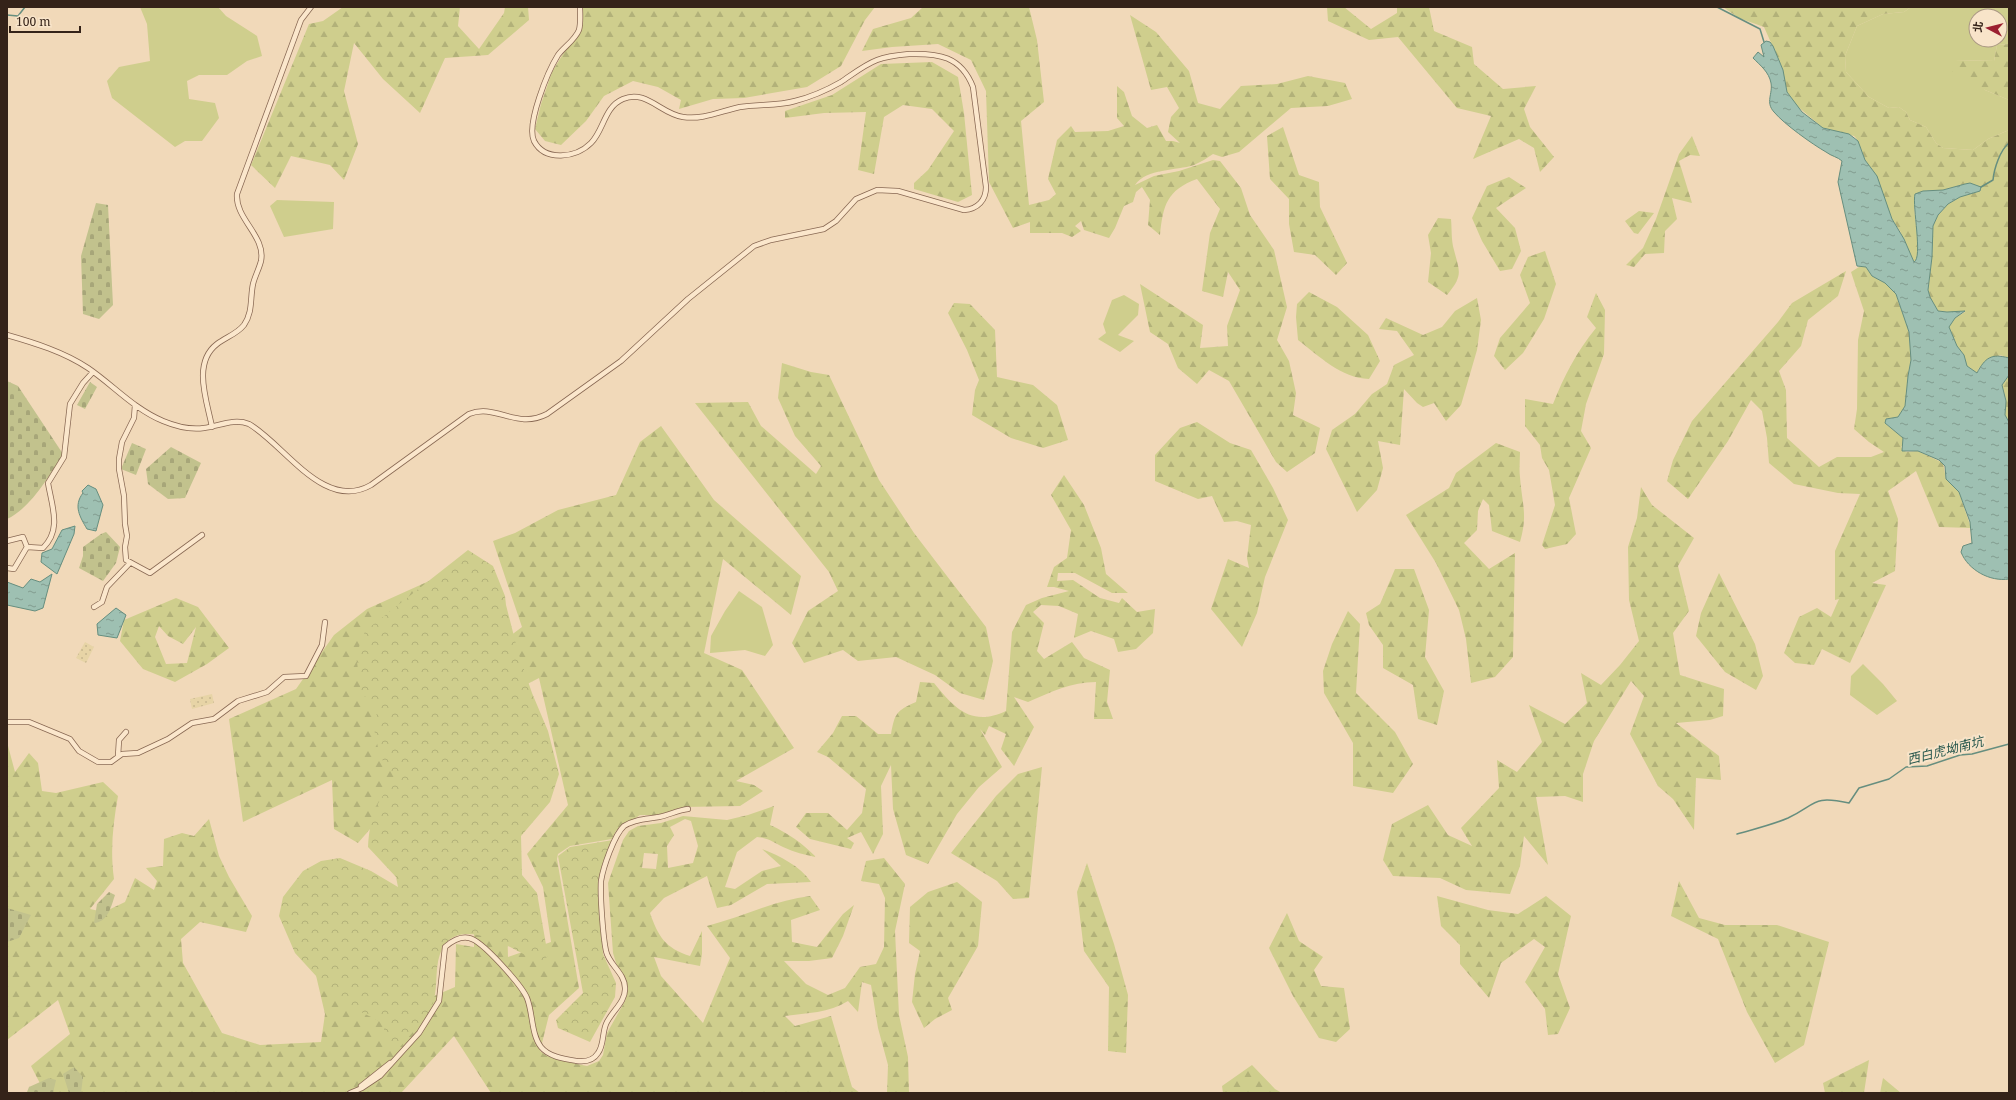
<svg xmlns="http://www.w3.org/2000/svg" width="2016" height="1100" font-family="'Noto Serif','Noto Sans TC',serif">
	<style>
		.farmland { fill: url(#farmland-dots) }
		.grass { fill: #cfce8d; fill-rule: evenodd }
		.forest { fill: url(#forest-firs); fill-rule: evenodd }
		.cemetery { fill: url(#cemetery-stones) }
		.park { fill: url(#park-crowns) }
		.water { fill: url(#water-ripples); stroke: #668e7f }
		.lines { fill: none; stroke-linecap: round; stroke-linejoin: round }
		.stream { stroke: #668e7f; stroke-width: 1.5 }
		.minor-casing { stroke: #886853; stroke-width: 6 }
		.minor { stroke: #fbe7cc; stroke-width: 4.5 }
		.labels { text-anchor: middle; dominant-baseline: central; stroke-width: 4; stroke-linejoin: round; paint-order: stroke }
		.water-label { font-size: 13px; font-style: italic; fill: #27574d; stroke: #f8e4c9 }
	</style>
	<defs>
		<pattern id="farmland-dots" width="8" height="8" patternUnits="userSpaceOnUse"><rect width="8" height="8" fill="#e7d4a6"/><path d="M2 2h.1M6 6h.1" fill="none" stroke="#c7b68e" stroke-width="1.8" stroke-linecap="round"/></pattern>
		<pattern id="forest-firs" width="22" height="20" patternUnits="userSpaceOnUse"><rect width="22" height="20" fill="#cfce8d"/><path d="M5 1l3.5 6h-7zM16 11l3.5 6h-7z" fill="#b2b179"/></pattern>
		<pattern id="cemetery-stones" width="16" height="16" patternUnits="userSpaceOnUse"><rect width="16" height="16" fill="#c2c28d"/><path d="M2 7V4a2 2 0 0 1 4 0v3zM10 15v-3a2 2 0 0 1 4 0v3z" fill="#a7a679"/></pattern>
		<pattern id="park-crowns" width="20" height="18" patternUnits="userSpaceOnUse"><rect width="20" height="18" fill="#cfce8d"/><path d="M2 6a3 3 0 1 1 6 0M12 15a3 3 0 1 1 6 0" fill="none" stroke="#b2b179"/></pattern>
		<pattern id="water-ripples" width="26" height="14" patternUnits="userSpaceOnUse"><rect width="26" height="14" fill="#9ec0b2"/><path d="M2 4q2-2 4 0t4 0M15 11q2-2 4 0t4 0" fill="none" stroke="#829c90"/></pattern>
	</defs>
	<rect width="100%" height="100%" fill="#f1d9b9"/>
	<path class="farmland" d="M85,642L94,647L86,663L76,658Z
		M212,694L214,703L192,709L190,699Z"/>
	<path class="grass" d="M140,7H218L226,16L257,36L262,56L247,61L227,75H199L187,81L189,99L215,103L219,118L202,141H185L175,147L112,98L107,81L119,67L150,61L147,24Z
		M1911,7H2009V44L1997,45L1994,61L1955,60L1985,90L2009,100V130L1988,139L1973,150L1943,148L1936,143L1926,127L1910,120L1906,112L1899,107L1889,108L1869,97L1846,72L1845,56L1857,26L1883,14L1904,12ZM1976,16H2000V40H1976Z
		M277,200L334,202L333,229L284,237L270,206Z
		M1124,295L1139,304L1138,315L1118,335L1134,341L1120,352L1098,339L1106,333L1103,324L1112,300Z
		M739,591L762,607L773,645L765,656L745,650L710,653L711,636L725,611Z
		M1863,664L1883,684L1897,701L1877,715L1850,695L1851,676Z"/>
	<path class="forest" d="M343,7H460L458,26L479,49L504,13L505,7H528L529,20L488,55L445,58L420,113L383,79L354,43L344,91L358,144L344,180L330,165L291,156L275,188L251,165L309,24L323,21Z
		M582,7H875L865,20L841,66L807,87L744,98L713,99L679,109L681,100L658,87L633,81L604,96L586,121L561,145L545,141L535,129L541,104L552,72L566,49L577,37Z
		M923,7H1029L1037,40L1044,102L1021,121L1029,205L1049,200L1056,194L1048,179L1057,140L1071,126L1075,132L1108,131L1124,126L1117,118V86L1124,92L1132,116L1147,128L1157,125L1166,141H1173L1180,143L1168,132L1171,117L1179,108L1167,87L1151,90L1130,15L1156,32L1189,71L1198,103L1220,109L1241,86L1277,84L1308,76L1345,83L1352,99L1328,106L1291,108L1239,152L1222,157L1213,154C1207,158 1201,162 1194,165C1176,171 1147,168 1135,185L1154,176L1179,171L1213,160L1220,161L1241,188L1250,215L1274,250L1287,307L1277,340L1289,361L1296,393L1293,415L1320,428L1315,453L1287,472L1276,462L1229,381L1209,370L1197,384L1178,368L1168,344L1150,332L1140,284L1203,325L1200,348L1228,346L1227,326L1240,290L1228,272L1223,297L1202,291L1210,233L1220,209L1197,179C1167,190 1163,205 1160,235L1148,225L1150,200L1142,187L1136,192L1133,202L1124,206L1115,228L1109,238L1084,230L1081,221L1075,226L1081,231L1072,237L1062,233H1030V222L1013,228L989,182L986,91L971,60L938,44L892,47L862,51L873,29L911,18Z
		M1327,7H1344L1371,29L1397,13V7H1429L1434,31L1472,47L1474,64L1503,89L1536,86L1524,109L1530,127L1554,157L1540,172L1534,148L1519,139L1473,159L1491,116L1457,108L1398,37L1369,40L1328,21Z
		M1723,7H1911L1904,12L1883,14L1857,26L1845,56L1846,72L1869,97L1889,108L1899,107L1906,112L1910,120L1926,127L1936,143L1943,148L1973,150L1988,139L2009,130V358L2000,355L1979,368L1977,373L1967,366L1964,355L1957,346L1949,327L1955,318L1965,312H1947L1938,311L1930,297L1928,290L1932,257L1933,226L1938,215L1948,204L1960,197L1981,189L1965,184L1943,190L1923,191C1920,195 1916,200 1915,204C1912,216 1925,257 1914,262L1900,231L1892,219L1874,172L1865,160L1856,138L1854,136L1823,128L1797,106L1787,92L1781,65L1764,27L1739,18Z
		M2009,44V100L1985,90L1950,70L1955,60L1994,61L1997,45Z
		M932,62L958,77L964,113L972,195L958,202L914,189V183L928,170L954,131L932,109L903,105L884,117L874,174L858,170L866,112L824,113L785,118V111L832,95L881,64Z
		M1283,127L1299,175L1319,182L1320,207L1347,263L1336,275L1315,255L1294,252L1289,224V199L1270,179L1267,136Z
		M1692,136L1700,156L1690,155L1679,161L1692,203L1672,198L1677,219L1665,231L1664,253L1645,254L1634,267L1626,265L1643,248L1656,219L1679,154Z
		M1509,177L1526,188L1496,208L1515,228L1521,251L1512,269L1500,271L1482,241L1472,218L1487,186Z
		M1639,211L1654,213L1638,234L1634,233L1625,221Z
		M1438,218L1451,219C1452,229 1451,240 1454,250C1460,273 1463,275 1447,295L1428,282L1431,253L1428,235Z
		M1545,251L1556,284L1544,319L1523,353L1505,370L1494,356L1500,338L1530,303L1520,275L1528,257Z
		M1859,267H1866L1872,276L1885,283L1896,294L1909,332L1911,360L1908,376L1905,406L1898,417L1886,419L1887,425L1903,438L1904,443L1901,447L1906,452L1918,451L1943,463L1946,479L1959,492L1971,528L1939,527L1916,471L1888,491L1898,519L1895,571L1872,583L1886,585L1850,663L1822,649L1814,665L1795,663L1784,653L1799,617L1817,608L1831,617L1839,599L1835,600V551L1860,494L1838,493L1794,484L1769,463L1767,438L1762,411L1751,400L1728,441L1688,499L1667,481L1673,460L1692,421L1778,322L1792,303L1846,271L1838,296L1808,320L1801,346L1779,371L1786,390L1787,438L1819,467L1837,457H1871L1884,452L1869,442L1854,429L1857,409L1858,340L1864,311L1851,272Z
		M1309,292L1337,307L1368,335L1380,361L1369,379C1341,378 1319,356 1298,340L1296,317L1297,304Z
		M1596,293L1605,310L1604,354L1586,404L1581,431L1591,448L1569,498L1576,534L1567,544L1545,549L1542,545L1555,505L1549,470L1542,458L1540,445L1525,426V399L1553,404C1564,376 1577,351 1596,328L1587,317Z
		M1477,298L1481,320L1477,350L1461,405L1446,421L1434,403L1423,407L1417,403L1404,389L1400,445L1378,441L1383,468L1377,490L1357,512L1326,449L1332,430L1355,414L1372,394L1387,384L1394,365L1414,355L1397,331L1379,329L1386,318L1423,335L1442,327L1455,311Z
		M954,303L970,304L995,330L997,377L1033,385L1057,405L1068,440L1043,448L1011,438L972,415L975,390L979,380L967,350L948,313Z
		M782,363L811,372L829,375L879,480L914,533L986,627L993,661L984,700L960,693L935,675L896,657L858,661L843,650L804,663L792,643L808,611L838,591L829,572L695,403L748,402L761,426L816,474L821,466L795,436L778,398Z
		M2009,375V422L2005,415L2006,400L2002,385Z
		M1197,422L1230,443L1251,450L1273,488L1288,520L1265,577L1257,613L1242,647L1211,609L1228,559L1249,568L1247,558L1251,525L1237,521L1224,522L1212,496L1198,499L1155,481V455L1180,428Z
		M661,426L714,500L801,576L791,615L723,559L704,653L742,670L794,748L736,781L754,785L763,791L740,806L684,807L658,815H640L616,831L612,839L570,846L558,854L557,859L579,988L549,1015L540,1051L547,1056L577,1064L587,1066L599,1061L603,1055L607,1033L625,1001L628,988L625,977L617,966L613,953L608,883L623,840L629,831L638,826L661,823L683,816L727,820L748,815L774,806L770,825C788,833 802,843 816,857C805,855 794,852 783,847C773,842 769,838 757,837L737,852L725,887L735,889L762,871L781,866L762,849C780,856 800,866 811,882L767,884L731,905L717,908L707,876L664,898L650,913C658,936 665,948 690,956L702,931V954L700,966L654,957L661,976L703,1023L730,958L707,926C742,917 775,900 810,896L820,910L791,920L792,942L817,947L843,914L854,905L843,936L832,958L809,961H784L806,984L828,995L845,988L860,967L876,964L884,947L885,898L879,884L861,881L866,861L884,858L905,884L895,931L899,1015L908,1057L909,1093H887L888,1065L878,1028L871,985L862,982L858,1012L848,1001C829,1013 807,1013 785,1016L795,1026L831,1016L852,1087L860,1093H491L454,1036L401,1093H45L31,1066L70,1034L58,1000L7,1040V742L15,772L29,753L38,763L42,791L56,793L103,782L118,796C113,824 110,850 114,879L90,909L104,912L125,902L135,878L154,890L157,881L146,868L163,866L164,839L182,833L194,836L209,819L219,856L229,877L252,916L246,932L200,922L181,939L183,963L222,1033L260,1045L321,1042L325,1014L311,954L420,1002L455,987L456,944L474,947V897L506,881L508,957L551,942L543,887L527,854L568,805L539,678L483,707L414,778L358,843L334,829L332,780L243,822L229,719L296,689L334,635L367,609L469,563L464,671L522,627L493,541L515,533L558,510L616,495L640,442ZM685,819L691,821L698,846L693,863L668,868L667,846L674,835L670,827ZM644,853L658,854L656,869L642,868Z
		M1496,443L1520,452C1520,460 1519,469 1520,477C1522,504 1528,515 1520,542L1492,531L1489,505L1483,499L1478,511L1477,530L1464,543L1489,569L1515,553L1513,657L1495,677L1471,683L1466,639L1459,610L1436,563L1406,515L1449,488L1456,473Z
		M1064,475L1084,505L1101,548L1106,574L1128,593H1112L1075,573H1058L1057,581L1073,580L1100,598L1119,603L1122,598L1137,612L1155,609L1153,633L1136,649L1118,652L1114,639L1091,631L1074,638L1078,614L1059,606L1041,605L1033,612L1044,623L1037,651L1044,659L1072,642L1084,658L1110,670L1107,702L1113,719H1094L1096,682C1071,682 1051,692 1028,702L1014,697L1034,727L1014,766L1001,749L1006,734L989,726L985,735L980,729L1002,767L979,787L957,814L928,864L906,855L893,809L891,765L881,786L883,834L873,854L861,832L847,838L854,843L851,849L810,839L796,827L806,813H828L847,830L862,813L866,789L828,757L817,752L833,733L842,716H856L878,734H891C895,713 896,711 916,702L920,682L934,683C955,709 972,727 1006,711L1012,632L1026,605L1042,598L1069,591L1054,587H1047L1054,567L1067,558L1071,530L1051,495Z
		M1641,487L1652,505L1694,538L1678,566L1689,611L1673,633L1680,675L1724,689L1723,716L1710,720L1676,723L1719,756L1721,780L1696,778L1694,830L1673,799L1658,786L1630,734L1644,696L1631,681L1594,741L1583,774V802L1565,796L1536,797L1548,865L1524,836L1520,866L1510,894L1466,890L1440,878L1393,876L1383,860L1392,824L1428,805L1448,835L1472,846L1461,828L1499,788L1497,760L1517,772L1542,742L1529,705L1565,724L1587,703L1581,673L1601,685L1620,665L1639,641L1629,600L1628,547L1637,518Z
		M1395,569H1414L1429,610L1425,657L1444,691L1437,725L1418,719L1413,685L1383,668V645L1369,625L1366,613L1380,604Z
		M1719,573L1755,644L1763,676L1756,690L1725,672L1696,636L1701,613Z
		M176,598L198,607L229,648L207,664L175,682L143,669L120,641L124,620ZM159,626L168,636L183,644L196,627L187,663L166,664L155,637Z
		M1348,611L1360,624L1356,693L1395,732L1413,764L1393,793L1353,786V743L1324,693L1323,671L1332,644Z
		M1042,767L1029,898L1013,899L997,881L951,853L996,796L1018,774Z
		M1087,863L1114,944L1128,995L1126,1053L1108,1051L1109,987L1084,951L1077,892Z
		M1679,881L1699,918L1725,925H1777L1829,942L1804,1045L1775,1063L1747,1012L1718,939L1671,916Z
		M957,882L982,902L978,946L948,998L952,1010L935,1019L924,1028L912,1002L915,974L920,951L909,943L910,907L928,892Z
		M1437,896L1488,910L1518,914L1546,896L1571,916L1558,974L1570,1008L1558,1034L1548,1035L1545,1009L1525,982L1545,947L1534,939L1501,963L1489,998L1460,964V945L1441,926Z
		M1287,913L1299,941L1323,957L1314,970L1321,986L1344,988L1350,1029L1336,1042L1319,1038L1293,996L1269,948Z
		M1869,1060L1864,1093H1825L1823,1083Z
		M1252,1065L1275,1089L1282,1093H1223L1222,1086Z
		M1883,1078L1901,1093H1880Z"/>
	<path class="cemetery" d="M96,203L108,205L113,305L99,319L83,314L81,256Z
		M7,381L18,386L63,454C50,475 30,509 7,519Z
		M90,382L97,387L85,409L77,405Z
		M132,443L146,449L136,475L121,469Z
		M171,447L201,463L185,498L168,499L148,484L146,469Z
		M106,532L120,547L116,563L103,581L79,568L83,556V547L101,534Z
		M109,892L115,895C111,907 108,922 94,923L97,904Z
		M7,908L31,915L19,938L7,942Z
		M74,1067L83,1077L81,1093H69L63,1074Z
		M49,1078L56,1080L53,1093L27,1092L29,1087Z"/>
	<path class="park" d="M468,550L493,566L505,596L506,605L518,652L532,693L548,731L559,774L550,802L521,836L522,875L537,893L548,956L540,963C515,950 455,910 440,954C434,971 439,991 431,1008C425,1020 406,1039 397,1051L385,1036L383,1023L339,1001L295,953L279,916L283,897L303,871L321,861L340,858L371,871L398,887L396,877L368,847C370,816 376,801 397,778L380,757L374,729L377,712L361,691L356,655L365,631Z
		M613,840L599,895L603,954L616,983L615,997L590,1042L558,1028L556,1020L583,993L558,856L570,847Z"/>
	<path class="water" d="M1766,41L1770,42L1773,46L1783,70L1787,92L1802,112L1823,128L1849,134L1858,141L1865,160L1877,176L1892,219L1904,239L1914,262C1923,258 1912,206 1915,194L1923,191L1943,190L1965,184L1970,183L1981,187L1980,191L1960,197L1948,204L1938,215L1933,226L1932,257L1928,290L1930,297L1938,311L1947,312L1965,311L1955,318L1949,327L1957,346L1964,355L1967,366L1977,373C1985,358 1991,353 2009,358V375L2002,385L2006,401L2005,415L2009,422V579C1990,582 1968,570 1961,552L1963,546L1972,543L1970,522L1959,492L1946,479L1945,466L1939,460L1918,451H1902L1903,438L1885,423L1886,419L1898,417L1905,406L1908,376L1911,360L1909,332L1896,294L1885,283L1872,276L1866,267L1857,266L1838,182L1842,161C1838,157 1831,156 1826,152C1812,144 1784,124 1774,112C1765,102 1773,94 1771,83C1769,72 1760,65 1753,58L1758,52L1764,57L1761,45Z
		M88,485L96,489L103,505L96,531L87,529C80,517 73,506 83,493L82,491Z
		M75,526L74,534L57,574L41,562L42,553L52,549L62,530Z
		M52,574L43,608L35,611L7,605V582L23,588L31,579L40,582Z
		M116,608L126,615L117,638L98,635L97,624Z"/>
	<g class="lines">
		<path class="stream" d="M1717,7L1760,29L1764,42
			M7,15L18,16L25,7
			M1981,187L1993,180C1994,169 2000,150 2009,143
			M1737,834C1754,829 1772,825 1788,818C1817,804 1812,795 1849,803L1859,788L1889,779L1906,767L1927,766L1960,755L1972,754L2009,744"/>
		<defs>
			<path id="minor" d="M7,335C35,343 64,352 88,368C113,385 134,409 163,421C175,426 190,430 204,428C219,426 234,418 249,424C285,445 324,512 371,485L469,414C496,403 516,430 547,414L621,361L688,299L754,246L771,240L824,229L836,221L856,199L877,190L898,191L964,210C978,209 986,200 986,187L973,87C961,56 938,53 909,54C898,55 887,56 877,60C864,65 853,74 841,82C827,90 811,97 795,101C778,106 759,104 740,107C721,111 703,120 683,117C661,114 646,89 623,99C604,107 604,130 591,143C576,158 545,162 534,141C526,124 548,71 558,55C564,47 575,40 579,30C581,23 580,14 580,7
				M135,405L134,418L122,442L119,459V469L124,496L125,524L127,536L125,547L126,560L150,573L202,535
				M212,427C207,401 192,363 217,344C226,337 237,334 244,325C253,312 250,298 253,284C255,276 259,269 261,261C266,236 235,219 237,194L301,20L311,7
				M7,541L23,537L27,547
				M7,568L14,569L27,547L43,548C62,529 52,507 48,483L64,457L70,404L83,383L93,372
				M94,607L102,602L107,587L130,563
				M7,722H29L70,739L79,751L98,762H111L122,754L138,753L168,739L192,723L214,719L238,701L267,692L284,677L306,676L322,645L325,622
				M118,756L119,740L126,732
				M361,1086L390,1063
				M350,1093L362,1088L380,1076L419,1033L439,1001L445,947C452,941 460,936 469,938C482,940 522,986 527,998C533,1013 531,1034 541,1047C549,1057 565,1059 577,1061C585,1062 593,1061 598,1053C604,1045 602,1034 606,1024C611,1012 626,1002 625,988C625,973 609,965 606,951C603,937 600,896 601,881C603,868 614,835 624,826C634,819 648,819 659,817C669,815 678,810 688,809"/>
		</defs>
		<use href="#minor" class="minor-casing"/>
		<use href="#minor" class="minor"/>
	</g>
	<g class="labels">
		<g class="water-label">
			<text transform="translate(1945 750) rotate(-14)">西白虎坳南坑</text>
		</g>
	</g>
	<rect width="2016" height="1100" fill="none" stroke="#352319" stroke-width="16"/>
	<g transform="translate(1988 28) rotate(277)"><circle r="19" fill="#f8e4c9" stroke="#aa9783"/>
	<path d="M0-3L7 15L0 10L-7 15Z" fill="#9b1f30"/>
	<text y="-6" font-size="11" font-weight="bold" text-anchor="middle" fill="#352319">北</text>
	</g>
	<path d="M10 26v6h70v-6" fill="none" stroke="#352319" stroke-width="2"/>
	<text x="16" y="26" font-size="12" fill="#352319" stroke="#f8e4c9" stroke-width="3" paint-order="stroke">100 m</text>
</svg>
